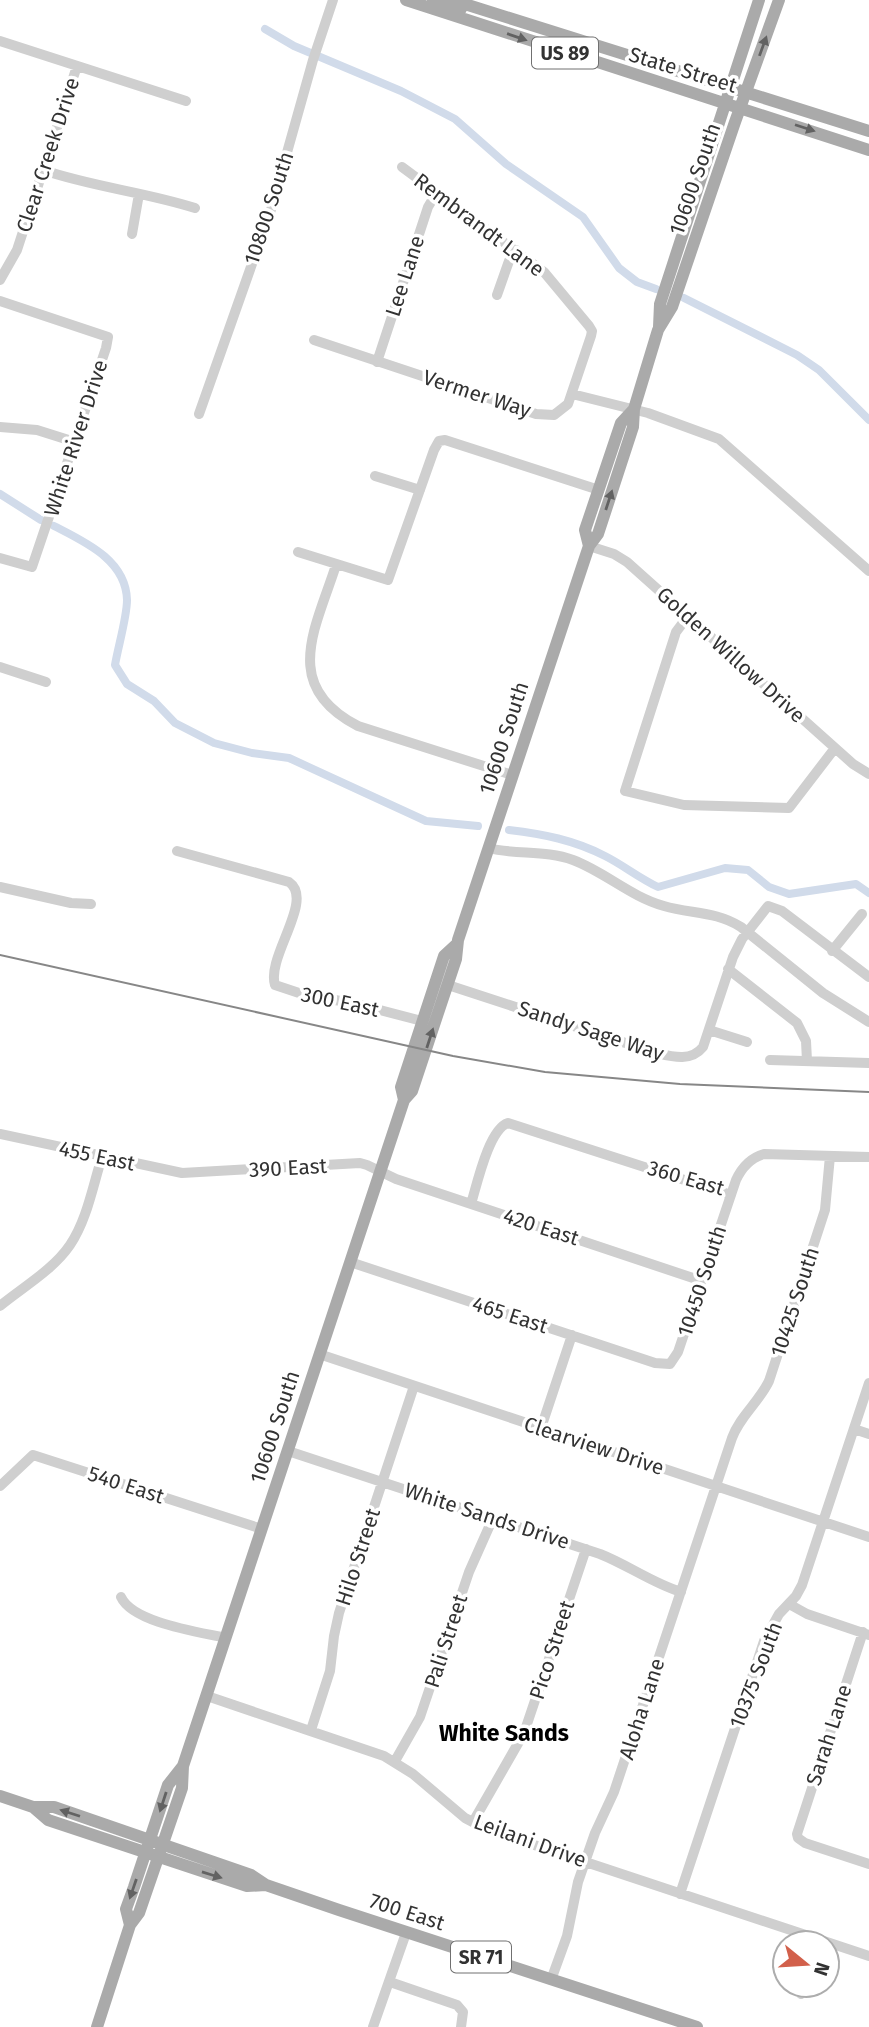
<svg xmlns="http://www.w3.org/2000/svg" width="869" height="2027" font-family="'Fira Sans',sans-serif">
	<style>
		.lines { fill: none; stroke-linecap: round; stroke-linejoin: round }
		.canal { stroke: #d1dbea; stroke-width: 8 }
		.minor { stroke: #cfcfcf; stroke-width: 10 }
		.major { stroke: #aaa; stroke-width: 12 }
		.tram { stroke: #878787; stroke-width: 2 }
		.oneway { fill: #626262 }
		.labels { text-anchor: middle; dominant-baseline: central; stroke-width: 7; stroke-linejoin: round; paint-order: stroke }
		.shield { fill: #fff; stroke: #707070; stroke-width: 2 }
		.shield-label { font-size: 19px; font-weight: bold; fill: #323232 }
		.street-label { font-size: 21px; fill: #323232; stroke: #fff }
		.neighbourhood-label { font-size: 23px; font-weight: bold; fill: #000; stroke: #fff }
	</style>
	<rect width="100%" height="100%" fill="#fff"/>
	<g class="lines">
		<path class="canal" d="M265,29L294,46L401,91L455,119L506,164L583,217L619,268L637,282L656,289
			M684,298L797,355L819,370L869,420
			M0,494L41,520
			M54,526C85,542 126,560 127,600C127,617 118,647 115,665L127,684L154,701L175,723L214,743L252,753L289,758L426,821L478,826
			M509,830C543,834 574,840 605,856C623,865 639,878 658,887L725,868L748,870L769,887L789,894L856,884L869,893"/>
		<path class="minor" d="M0,41L186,101
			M43,170C93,187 145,192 195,208
			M132,234L139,194
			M0,280L17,250L77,66
			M497,295L509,261L516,250
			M0,301L108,337L106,348L32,567L0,558
			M314,340L536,414L554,415L568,404L591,336L592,331L589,326L544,272L402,167
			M377,362L428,207L437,192
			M572,394L648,413L719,439L869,571
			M199,414L270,213L313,60L333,0
			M0,427L37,430L75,442
			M375,476L420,490
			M589,546L614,554L627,562L853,764L869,774
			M298,552L388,580L434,450L439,441L445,440L599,490
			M336,565C316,628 280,686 358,726L512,775
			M688,616L676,632L625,791L684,805L789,808L835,748
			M0,667L46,682
			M488,848C516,855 546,850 573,860C605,872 631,897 664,906C691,914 716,911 741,927L823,993L869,1022
			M177,851L289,882C315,900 266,957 275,985L302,994L357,1004L422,1021
			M0,887L71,903L91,904
			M832,951L862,914
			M728,969L797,1023L806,1041L807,1061
			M448,985L656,1053C673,1057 691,1062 703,1047L733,957L742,939L768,906L782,911L869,977
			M709,1030L747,1042
			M770,1060L869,1063
			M0,1134L182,1173L360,1163L367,1165L396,1179L702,1281
			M471,1204C477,1184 489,1129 508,1123L731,1195
			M350,1262L655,1363L670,1364L678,1352L736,1180C742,1167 750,1158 764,1154L869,1157
			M0,1306C23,1287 53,1270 70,1245C87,1220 93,1185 102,1157
			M319,1354L869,1537
			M541,1428L572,1335
			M854,1429L869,1434
			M288,1451L600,1554C628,1565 652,1583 681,1592
			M0,1486L33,1455L262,1529
			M121,1597C133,1623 200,1632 226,1638
			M789,1604L807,1614L869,1635
			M863,1632L797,1834L798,1838L805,1843L869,1864
			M207,1696L384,1756L413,1774L465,1818L486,1829L869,1956
			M311,1730L330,1671L334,1636L339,1613L414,1386
			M395,1761L420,1717L469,1572L493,1518
			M473,1822L524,1733L586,1549
			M680,1894L764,1641L779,1614L796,1596L802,1585L869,1383
			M551,1980L567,1936L578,1882L595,1833L614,1792L732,1438C740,1416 759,1402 769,1381L825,1210L830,1156
			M390,1982L457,2005L463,2012L461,2027
			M801,1994L804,1985
			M373,2027L406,1933"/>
		<path class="major" d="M406,0L869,150
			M433,0L461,9
			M452,0L869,131
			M659,327L660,304L759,0
			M589,546L585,530L621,423L634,409
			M404,1100L401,1087L444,956L457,944
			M0,1796L33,1807H54L251,1875L266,1885L339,1910L697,2027
			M33,1807L48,1820L247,1886L266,1885
			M130,1925L126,1909L134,1887L168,1785L183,1766
			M97,2027L130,1925L139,1913L182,1788L183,1766L404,1100L412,1091L456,959L458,940L589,546L598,534L633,427L634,409L658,330L672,307L735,122L779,0"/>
		<path class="tram" d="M0,955L453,1056L545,1072L680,1084L869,1092"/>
	</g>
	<defs><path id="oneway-solid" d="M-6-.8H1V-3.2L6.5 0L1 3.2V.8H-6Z" transform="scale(1.75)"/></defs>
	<g class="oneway">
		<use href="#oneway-solid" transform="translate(517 37) rotate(19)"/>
		<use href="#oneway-solid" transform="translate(763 46) rotate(-70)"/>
		<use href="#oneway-solid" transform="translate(805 128) rotate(18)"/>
		<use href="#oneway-solid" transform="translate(609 500) rotate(-72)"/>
		<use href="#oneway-solid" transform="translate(430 1038) rotate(-72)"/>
		<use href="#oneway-solid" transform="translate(163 1802) rotate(108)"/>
		<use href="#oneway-solid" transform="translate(70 1813) rotate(-162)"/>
		<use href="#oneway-solid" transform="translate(212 1875) rotate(17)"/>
		<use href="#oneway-solid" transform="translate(133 1889) rotate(109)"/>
	</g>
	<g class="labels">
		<g class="shield">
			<rect x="532" y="37.5" width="66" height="31" rx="5"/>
			<rect x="451" y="1941.5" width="60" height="31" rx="5"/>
		</g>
		<g class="shield-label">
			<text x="565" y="53">US 89</text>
			<text x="481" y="1957">SR 71</text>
		</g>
		<g class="street-label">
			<text transform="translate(683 70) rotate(17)">State Street</text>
			<text transform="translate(48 155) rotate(-72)">Clear Creek Drive</text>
			<text transform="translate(695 179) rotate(-71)">10600 South</text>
			<text transform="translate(269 208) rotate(-72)">10800 South</text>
			<text transform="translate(479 225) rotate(37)">Rembrandt Lane</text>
			<text transform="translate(405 276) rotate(-72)">Lee Lane</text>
			<text transform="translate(477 394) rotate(18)">Vermer Way</text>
			<text transform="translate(76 438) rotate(-72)">White River Drive</text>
			<text transform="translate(731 655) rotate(42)">Golden Willow Drive</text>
			<text transform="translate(504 738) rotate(-72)">10600 South</text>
			<text transform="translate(340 1002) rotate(12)">300 East</text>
			<text transform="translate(591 1031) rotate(18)">Sandy Sage Way</text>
			<text transform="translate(97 1156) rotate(12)">455 East</text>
			<text transform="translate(288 1168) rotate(-3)">390 East</text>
			<text transform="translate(686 1178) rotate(16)">360 East</text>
			<text transform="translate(541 1227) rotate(18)">420 East</text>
			<text transform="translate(702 1281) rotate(-72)">10450 South</text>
			<text transform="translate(795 1302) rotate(-72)">10425 South</text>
			<text transform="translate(510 1315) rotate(18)">465 East</text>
			<text transform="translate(275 1427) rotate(-72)">10600 South</text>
			<text transform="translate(594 1446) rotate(18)">Clearview Drive</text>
			<text transform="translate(126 1485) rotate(18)">540 East</text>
			<text transform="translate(487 1516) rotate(18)">White Sands Drive</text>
			<text transform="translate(358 1557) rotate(-72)">Hilo Street</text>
			<text transform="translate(446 1641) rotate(-72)">Pali Street</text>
			<text transform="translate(552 1650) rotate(-72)">Pico Street</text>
			<text transform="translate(756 1675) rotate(-69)">10375 South</text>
			<text transform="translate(642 1709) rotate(-72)">Aloha Lane</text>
			<text transform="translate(829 1735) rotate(-72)">Sarah Lane</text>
			<text transform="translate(530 1841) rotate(20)">Leilani Drive</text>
			<text transform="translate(407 1912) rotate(18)">700 East</text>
		</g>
		<g class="neighbourhood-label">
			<text x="504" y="1733">White Sands</text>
		</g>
	</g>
	<g transform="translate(806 1964) rotate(108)"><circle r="33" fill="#ffffff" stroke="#adadad" stroke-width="2"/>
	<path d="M0-5L12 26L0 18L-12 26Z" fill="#d2604b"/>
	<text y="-10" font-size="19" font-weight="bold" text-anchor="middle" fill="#323232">N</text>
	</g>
</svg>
